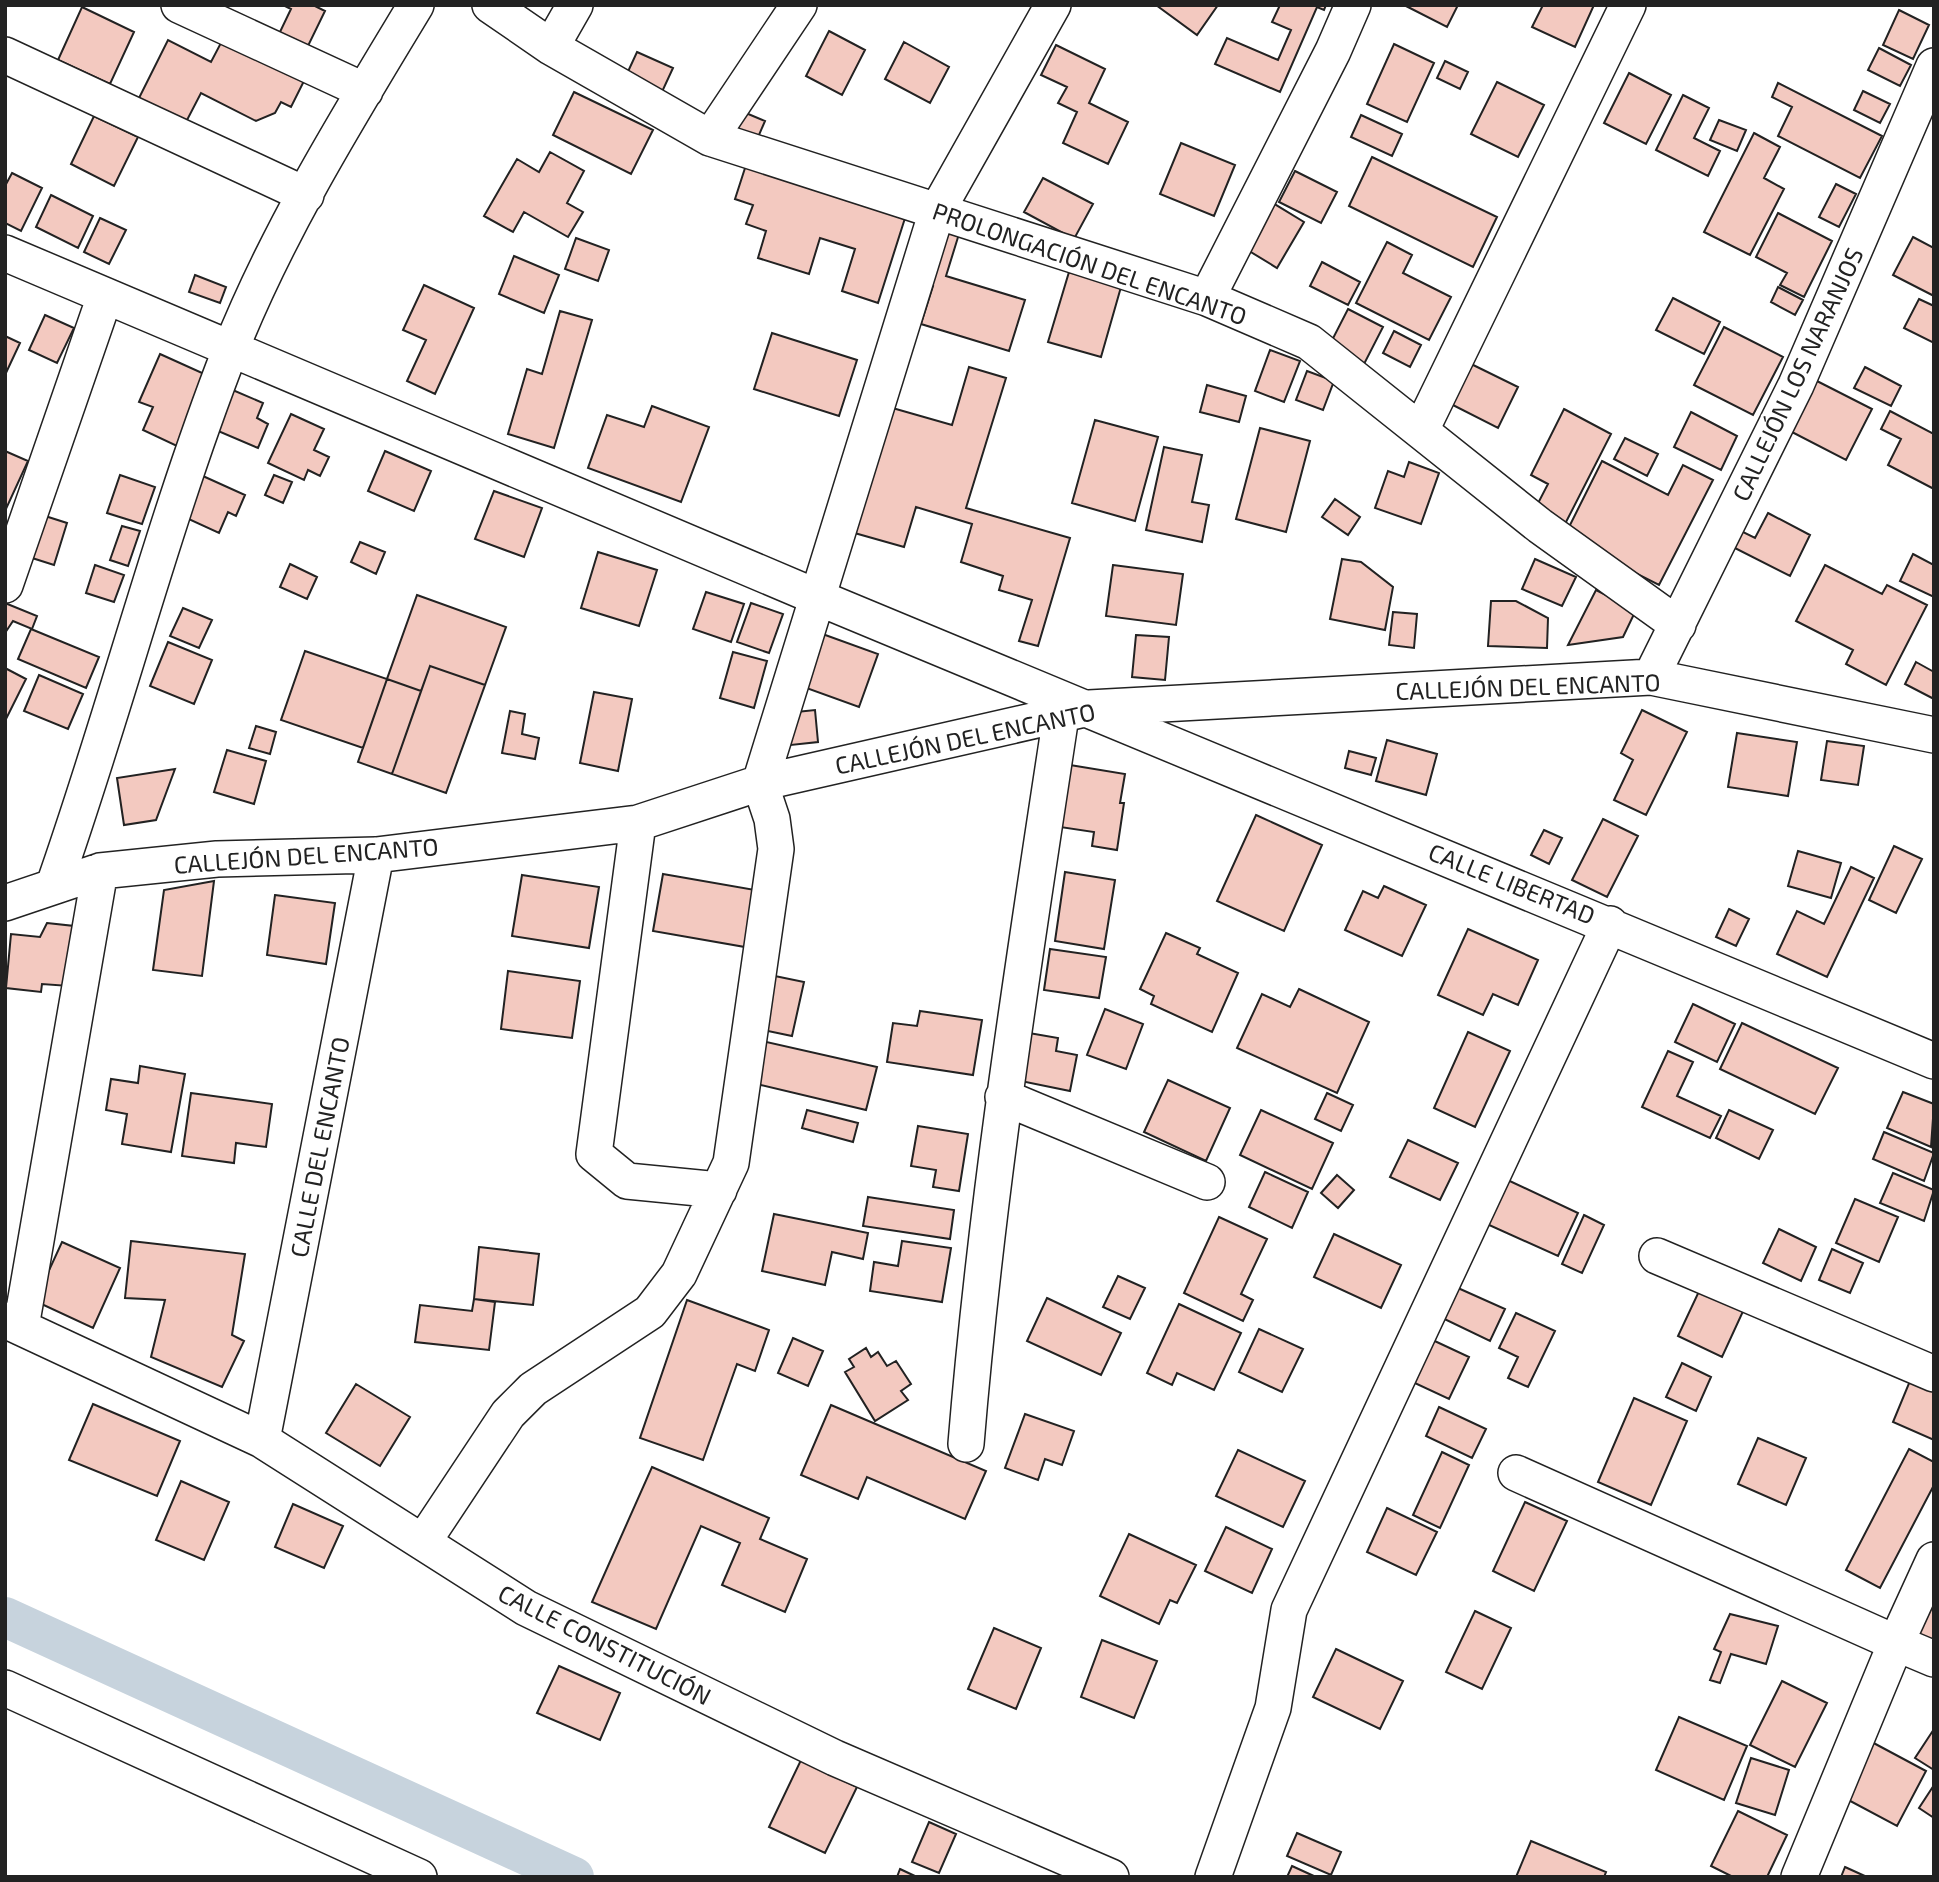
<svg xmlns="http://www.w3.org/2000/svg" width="1939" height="1882" font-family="'Exo 2',sans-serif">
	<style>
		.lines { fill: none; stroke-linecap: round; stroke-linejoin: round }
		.canal { stroke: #c7d3dd; stroke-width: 40 }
		.building { fill: #f3c9c0; stroke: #222; stroke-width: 2 }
		.minor-casing { stroke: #222; stroke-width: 38 }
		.minor { stroke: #fff; stroke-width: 35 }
		.labels { text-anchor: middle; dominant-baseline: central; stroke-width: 5; stroke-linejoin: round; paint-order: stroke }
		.street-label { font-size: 24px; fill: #222; stroke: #fff }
	</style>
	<rect width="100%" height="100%" fill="#fff"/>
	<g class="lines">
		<path class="canal" d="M5,1617L574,1877"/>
	</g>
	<path class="building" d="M283,5H313L325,11L307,48L279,34L291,9Z
		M1156,5H1218L1197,35Z
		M1280,5H1326L1324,10L1317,7L1280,92L1215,64L1227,38L1278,60L1291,30L1272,22Z
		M1404,5H1458L1447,27Z
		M1543,5H1594L1575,47L1532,27Z
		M82,7L134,32L110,84L58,60Z
		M1899,10L1929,25L1913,59L1883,45Z
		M829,31L865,50L842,95L806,76Z
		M223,39L304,81L291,107L281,102L275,113L256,121L201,93L185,124L138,100L168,40L211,62Z
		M904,42L949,67L930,103L885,79Z
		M1394,44L1434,63L1407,122L1367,104Z
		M1056,45L1105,69L1089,103L1128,122L1108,164L1063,143L1077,112L1058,103L1067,87L1041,75Z
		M1879,48L1911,65L1900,86L1868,70Z
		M637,52L673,68L661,94L625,78Z
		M1445,61L1468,72L1460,89L1437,78Z
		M1629,73L1671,95L1646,144L1604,123Z
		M1497,82L1544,105L1518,157L1471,134Z
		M1778,83L1882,136L1860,178L1778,136L1792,107L1772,97Z
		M1863,91L1890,104L1880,123L1854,110Z
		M574,92L653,130L631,174L553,135Z
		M1683,95L1709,108L1694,138L1720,151L1708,176L1656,150Z
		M734,108L765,121L756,142L725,129Z
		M1361,115L1402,134L1392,156L1351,137Z
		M94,116L138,137L114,186L71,164Z
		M1719,120L1746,130L1737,151L1710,140Z
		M1754,133L1780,147L1764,178L1784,189L1750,255L1704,232Z
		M1181,143L1235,165L1214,216L1160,194Z
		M550,152L584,171L567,203L583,212L568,237L524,212L513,232L484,216L517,159L539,172Z
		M1372,157L1497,217L1473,267L1349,206Z
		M746,165L906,215L878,303L842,291L855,249L820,238L809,274L758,258L766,231L746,224L753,205L735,199Z
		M1295,171L1337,192L1321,223L1279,202Z
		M12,173L42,188L21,231L5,223V186Z
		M1043,178L1093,204L1074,239L1024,212Z
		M1836,184L1856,194L1839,227L1819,217Z
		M51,195L93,216L78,248L36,227Z
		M1268,200L1304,222L1277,268L1241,246Z
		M1778,213L1832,241L1804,297L1780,285L1787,273L1756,257Z
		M100,218L126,230L109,264L84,252Z
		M938,227L959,234L946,276L1025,300L1009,351L921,324L933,286L921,282Z
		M1913,237L1934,248V296L1893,275Z
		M576,238L609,250L598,281L565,269Z
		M1387,242L1412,255L1403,273L1451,297L1429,340L1356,303Z
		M514,256L559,275L544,313L499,294Z
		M1322,262L1360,282L1348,305L1310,286Z
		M1069,272L1121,287L1101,357L1048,342Z
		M195,275L226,287L220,303L189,292Z
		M424,285L474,308L435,394L407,381L426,340L403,330Z
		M1778,287L1803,300L1795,315L1771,302Z
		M1673,298L1720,322L1704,354L1656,330Z
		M1919,299L1934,306V343L1904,328Z
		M1348,309L1383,327L1362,368L1327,350Z
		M560,311L592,320L554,448L508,434L527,369L542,374Z
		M45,315L74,328L57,363L29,350Z
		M1724,327L1783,357L1753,415L1694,385Z
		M1394,331L1421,345L1410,367L1383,353Z
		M772,333L857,360L839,416L754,389Z
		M5,336L20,343L5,375Z
		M1270,350L1300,361L1284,402L1255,391Z
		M160,354L211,377L179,447L143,430L153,407L139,402Z
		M1461,359L1518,387L1498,428L1441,399Z
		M969,367L1006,378L966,508L1070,538L1038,646L1019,641L1032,600L999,590L1003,576L961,562L972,524L916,507L904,547L851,532L889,407L952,425Z
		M1865,367L1901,386L1891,406L1854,388Z
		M1307,371L1334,381L1323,410L1296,400Z
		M1813,379L1872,409L1846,460L1788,430Z
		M1207,385L1246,396L1239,422L1200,412Z
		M228,388L263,403L257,418L268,424L258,448L211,428Z
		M652,406L709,427L681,502L588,468L607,415L644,427Z
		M1564,409L1611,434L1564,526L1534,511L1548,484L1531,475Z
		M1890,411L1934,434V489L1888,465L1901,439L1881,429Z
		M1691,412L1737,436L1721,470L1674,447Z
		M291,414L324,429L314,450L329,457L320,476L308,470L304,480L268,463Z
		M1095,420L1158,437L1135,521L1072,503Z
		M1260,428L1310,441L1286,532L1236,519Z
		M1625,438L1658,454L1647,476L1614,459Z
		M1164,447L1202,455L1192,502L1209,505L1202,542L1146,530Z
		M5,451L28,461L5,511Z
		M385,451L431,471L414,511L368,491Z
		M1602,461L1668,495L1683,465L1713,480L1659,585L1564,537Z
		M1409,462L1439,473L1421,524L1375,508L1388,471L1404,477Z
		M194,472L245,495L236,516L228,512L219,533L182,516Z
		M120,475L155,487L142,524L107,513Z
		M274,475L292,482L283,503L265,495Z
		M494,491L542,508L524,557L475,539Z
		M1335,499L1360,517L1348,535L1322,517Z
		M1768,513L1810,535L1790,576L1723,542L1731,526L1755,538Z
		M42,515L67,523L54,565L29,557Z
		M122,526L140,531L128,566L110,560Z
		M360,542L385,552L376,574L351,562Z
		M598,552L657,570L639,626L581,608Z
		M1913,554L1934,565V597L1900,581Z
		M1342,559L1361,562L1393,587L1385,630L1330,619Z
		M1535,559L1576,577L1562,606L1522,589Z
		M290,564L317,577L307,599L280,587Z
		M95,565L124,575L114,602L86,593Z
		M1113,565L1183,574L1176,625L1106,616Z
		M1825,565L1882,594L1887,585L1927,605L1886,685L1846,664L1853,650L1796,621Z
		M1596,590L1636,610L1623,637L1568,645Z
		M706,592L744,604L731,642L693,629Z
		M417,595L506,627L485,685L430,666L421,691L387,679Z
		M1491,601H1516L1548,618L1547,648L1488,646Z
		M5,603L37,616L32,629L13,621L5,633Z
		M751,603L783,614L769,653L737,642Z
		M183,608L212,620L199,648L170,636Z
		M1393,612L1417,614L1414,648L1389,645Z
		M31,629L99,657L86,688L18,659Z
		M817,632L878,654L859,707L798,685Z
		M1136,635L1169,637L1165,680L1132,677Z
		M168,642L212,660L194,704L150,686Z
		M305,651L387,679L363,748L281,720Z
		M733,652L767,661L754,708L720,698Z
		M1916,662L1934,672V699L1905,684Z
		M430,666L485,685L446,793L392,774Z
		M5,668L26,679L6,719H5Z
		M39,675L83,694L68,729L24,711Z
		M387,679L421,691L392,774L358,762Z
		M594,692L632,699L618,771L580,763Z
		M815,710L818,742L791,745L787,713Z
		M1642,710L1687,732L1646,815L1614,800L1633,760L1621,753Z
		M510,711L525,714L522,734L539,738L535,759L502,753Z
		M256,726L276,732L270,754L249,748Z
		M1737,733L1797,742L1788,796L1728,787Z
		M1387,740L1437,754L1426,795L1376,781Z
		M1827,741L1864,746L1858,785L1821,780Z
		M227,750L266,761L254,804L214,792Z
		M1349,751L1376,758L1371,775L1345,768Z
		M1070,765L1125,774L1120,803H1124L1117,850L1092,846L1094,832L1060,827Z
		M175,769L156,820L124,825L117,778Z
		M1256,815L1322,845L1284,931L1217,901Z
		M1603,819L1638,836L1607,897L1572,880Z
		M1544,830L1562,838L1549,864L1531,855Z
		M1894,846L1922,859L1896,913L1869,900Z
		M1798,851L1841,863L1831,898L1788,886Z
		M1851,867L1874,878L1827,977L1777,954L1797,911L1824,924Z
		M1065,872L1115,880L1104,949L1055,941Z
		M663,874L755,890L745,947L653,931Z
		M522,875L599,887L589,948L512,936Z
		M214,881L202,976L153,970L164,890Z
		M1384,886L1426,905L1402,956L1345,930L1363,891L1378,898Z
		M275,895L335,903L326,964L267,955Z
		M1729,909L1749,919L1736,946L1716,937Z
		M47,923L74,926L69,986L42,984L41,992L6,988L11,934L40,937Z
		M1468,929L1538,960L1518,1005L1493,994L1483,1015L1438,995Z
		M1166,933L1200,948L1197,954L1238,973L1212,1032L1151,1004L1154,996L1140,989Z
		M1050,949L1106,957L1099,998L1044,990Z
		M508,971L580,981L572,1038L501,1029Z
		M770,975L804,982L792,1036L758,1029Z
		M1299,989L1369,1022L1337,1093L1237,1048L1262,994L1290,1007Z
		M1693,1004L1735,1024L1717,1062L1675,1042Z
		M1105,1009L1143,1024L1126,1069L1087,1055Z
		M920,1011L982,1020L973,1075L887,1062L893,1023L917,1026Z
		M1742,1023L1838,1068L1815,1114L1720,1069Z
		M1468,1032L1510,1051L1475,1127L1434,1108Z
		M1029,1033L1058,1038L1056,1051L1077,1055L1070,1091L1011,1079Z
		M758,1040L877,1067L866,1110L748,1082Z
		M1668,1051L1693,1062L1677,1096L1721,1116L1710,1138L1642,1107Z
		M140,1066L185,1074L171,1152L122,1144L127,1114L106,1110L111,1079L138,1083Z
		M1168,1080L1230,1108L1206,1161L1144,1132Z
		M1903,1092L1934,1104L1931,1147L1887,1128Z
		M191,1093L272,1104L266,1147L236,1143L234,1163L182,1156Z
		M1327,1093L1353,1105L1341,1131L1315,1119Z
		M807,1110L858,1123L853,1142L802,1128Z
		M1261,1110L1333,1143L1312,1189L1240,1155Z
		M1729,1110L1773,1130L1759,1159L1716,1138Z
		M918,1126L968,1134L959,1191L933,1187L936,1170L911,1166Z
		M1884,1132L1934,1153L1924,1181L1873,1159Z
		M1408,1140L1458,1163L1440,1200L1390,1177Z
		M1265,1172L1308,1192L1292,1228L1249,1207Z
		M1893,1173L1934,1190L1924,1221L1880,1203Z
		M1337,1175L1354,1190L1338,1208L1321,1193Z
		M1499,1176L1578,1213L1558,1256L1478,1220Z
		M868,1197L954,1210L950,1239L863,1226Z
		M1855,1199L1898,1217L1879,1262L1836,1243Z
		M774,1214L868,1233L863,1259L832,1252L825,1285L762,1271Z
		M1584,1215L1604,1225L1582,1273L1562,1264Z
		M1219,1217L1267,1239L1241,1294L1253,1300L1243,1321L1184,1293Z
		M1779,1229L1816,1247L1801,1281L1763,1263Z
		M1334,1234L1401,1265L1381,1308L1314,1277Z
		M131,1241L245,1254L232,1335L244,1341L222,1387L151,1357L165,1300L125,1298Z
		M902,1241L951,1248L942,1302L870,1291L874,1262L898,1266Z
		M62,1242L120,1268L93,1328L35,1301Z
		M479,1247L539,1254L533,1305L474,1299Z
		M1832,1249L1863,1263L1850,1293L1819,1280Z
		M1118,1276L1145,1288L1130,1319L1103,1307Z
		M1449,1284L1505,1309L1490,1341L1434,1314Z
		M1701,1287L1745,1307L1722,1357L1678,1336Z
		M1047,1298L1121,1333L1101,1375L1027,1341Z
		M474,1299L495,1302L489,1350L415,1342L420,1305L472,1311Z
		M687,1300L769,1330L755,1371L737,1364L703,1460L640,1438Z
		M1179,1304L1241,1333L1214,1390L1177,1373L1172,1385L1147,1373Z
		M1516,1313L1555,1331L1528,1387L1508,1378L1518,1357L1499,1348Z
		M1259,1329L1303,1349L1282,1392L1239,1372Z
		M1424,1336L1469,1357L1449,1399L1404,1378Z
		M793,1338L823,1351L808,1386L778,1373Z
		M866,1348L871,1357L878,1352L887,1366L896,1361L911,1384L901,1391L908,1400L875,1421L845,1372L854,1367L849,1359Z
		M1682,1363L1711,1377L1696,1411L1666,1397Z
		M1912,1376L1934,1386V1440L1893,1422Z
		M356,1384L410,1417L380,1466L326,1433Z
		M1634,1398L1687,1421L1651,1505L1598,1482Z
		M93,1404L180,1441L157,1496L69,1460Z
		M831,1405L986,1471L965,1519L867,1477L858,1499L801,1475Z
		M1439,1407L1486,1429L1472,1458L1426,1436Z
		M1025,1414L1074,1431L1062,1465L1045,1459L1038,1480L1005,1468Z
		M1758,1438L1806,1458L1786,1505L1738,1484Z
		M1909,1449L1934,1462V1485L1880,1588L1846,1570Z
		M1238,1450L1305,1481L1283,1527L1216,1496Z
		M1442,1452L1469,1465L1440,1528L1413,1515Z
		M652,1467L769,1518L760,1539L807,1559L785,1612L722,1585L740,1543L701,1526L656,1629L592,1602Z
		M181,1481L229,1502L204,1560L156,1540Z
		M1525,1502L1567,1521L1534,1591L1493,1571Z
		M293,1504L343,1526L324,1568L275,1547Z
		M1387,1508L1437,1532L1416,1575L1367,1552Z
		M1226,1527L1272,1549L1252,1593L1205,1571Z
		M1129,1534L1196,1565L1177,1603L1170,1600L1159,1624L1100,1596Z
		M1934,1569V1642L1911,1633Z
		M1475,1611L1511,1628L1482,1689L1446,1672Z
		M1730,1614L1778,1626L1766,1664L1731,1654L1720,1683L1710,1680L1721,1652L1714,1649Z
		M994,1628L1041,1648L1016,1709L968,1689Z
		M1102,1640L1157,1661L1134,1718L1081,1697Z
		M1336,1649L1403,1681L1380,1729L1313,1697Z
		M559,1666L620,1693L600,1740L537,1713Z
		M1782,1681L1827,1703L1795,1767L1750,1745Z
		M1679,1717L1747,1746L1724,1800L1656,1770Z
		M1934,1729V1770L1915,1758Z
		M1868,1740L1926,1771L1897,1826L1839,1795Z
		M1751,1758L1789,1770L1775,1815L1736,1803Z
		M801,1760L857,1787L825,1853L769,1827Z
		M1934,1785V1818L1919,1808Z
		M1738,1811L1787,1835L1767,1877H1733L1711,1866Z
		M929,1822L956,1834L939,1873L912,1862Z
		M1297,1833L1341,1852L1331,1875L1287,1856Z
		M1531,1841L1606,1872L1604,1877H1516Z
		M1292,1866L1316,1877H1287Z
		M1845,1867L1867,1877H1841Z
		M900,1869L917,1877H897Z"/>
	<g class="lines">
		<defs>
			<path id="minor" d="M179,5L365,91
				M490,5L551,47L710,138L1207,298L1309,342L1540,526L1678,625
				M551,47L575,5
				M5,55L306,195
				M710,138L799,5
				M5,253L819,598L1934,1061
				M1207,298L1333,51L1353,5
				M1421,430L1628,5
				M5,585L105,296
				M1651,677L1796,385L1934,66
				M638,823L594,1154L627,1181L719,1190
				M54,885C116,709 162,525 230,351C278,230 349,116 416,5
				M5,903L100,871L217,859L376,855L638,823L760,783L1089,708L1651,677L1934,735
				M1003,1097L1207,1182
				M1657,1256L1934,1374
				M5,1320L262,1440L526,1608L835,1758L1111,1877
				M21,1327L100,871
				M262,1440L376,855
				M966,1444C986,1200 1024,959 1061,716
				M1516,1473L1896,1643L1934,1560
				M423,1542L508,1414L533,1389L650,1312L679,1274L731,1163L776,849L772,819L760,783L937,211L1053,5
				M5,1688L419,1877
				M1213,1877L1273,1708L1289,1610L1610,924
				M1799,1877L1896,1643L1934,1659"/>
		</defs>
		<use href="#minor" class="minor-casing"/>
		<use href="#minor" class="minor"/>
	</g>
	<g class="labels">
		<g class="street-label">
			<text transform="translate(1090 263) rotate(19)">PROLONGACIÓN DEL ENCANTO</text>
			<text transform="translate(1797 374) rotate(-65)">CALLEJÓN LOS NARANJOS</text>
			<text transform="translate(1528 686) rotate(-2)">CALLEJÓN DEL ENCANTO</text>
			<text transform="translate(965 738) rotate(-12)">CALLEJÓN DEL ENCANTO</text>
			<text transform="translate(306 855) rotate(-4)">CALLEJÓN DEL ENCANTO</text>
			<text transform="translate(1512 883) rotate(22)">CALLE LIBERTAD</text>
			<text transform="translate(319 1147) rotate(-79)">CALLE DEL ENCANTO</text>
			<text transform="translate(605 1644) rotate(27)">CALLE CONSTITUCIÓN</text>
		</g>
	</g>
	<rect width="1939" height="1882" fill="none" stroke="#222222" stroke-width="14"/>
</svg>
